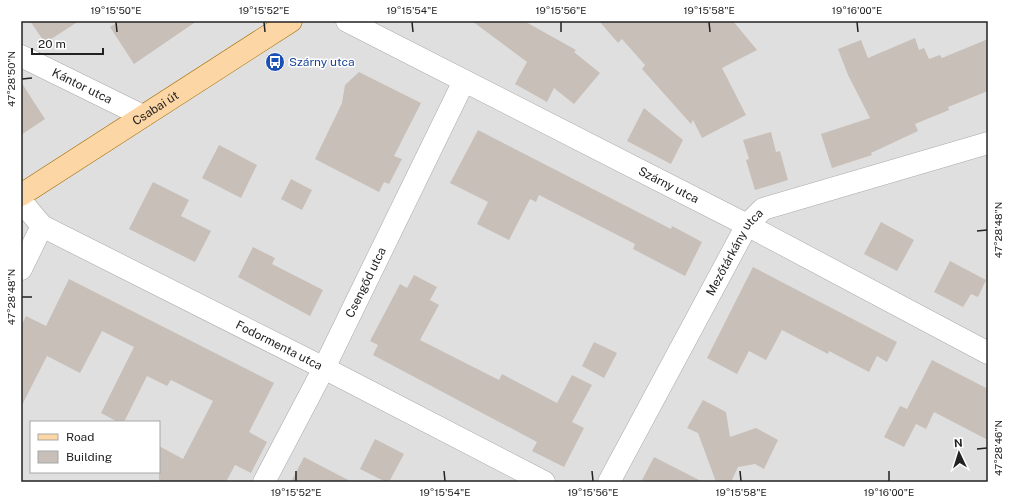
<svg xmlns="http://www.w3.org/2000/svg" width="1009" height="503" font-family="'Public Sans',sans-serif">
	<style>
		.residential { fill: #e0dfdf; fill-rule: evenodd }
		.building { fill: #c7bfb8 }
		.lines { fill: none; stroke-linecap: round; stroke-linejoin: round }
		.minor-casing { stroke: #a9a9a9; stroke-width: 23 }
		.major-casing { stroke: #a06b00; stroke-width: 23 }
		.minor { stroke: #fff; stroke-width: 22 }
		.major { stroke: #fcd6a4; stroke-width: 22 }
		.ticks { fill: none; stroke: #222; stroke-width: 1.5 }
		.labels { text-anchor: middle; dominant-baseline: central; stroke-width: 3; stroke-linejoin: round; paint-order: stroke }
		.transit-label { font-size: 12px; fill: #164399; stroke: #fff; text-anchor: start }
		.street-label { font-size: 12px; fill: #222; stroke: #fff }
		.neatline { fill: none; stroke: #222; stroke-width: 1.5 }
		.ticks-label { font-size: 10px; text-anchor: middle; fill: #222 }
	</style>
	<rect width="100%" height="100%" fill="#f2efe9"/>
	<path class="residential" d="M21,21H988V482H21ZM31,422H159V472H31Z"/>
	<path class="building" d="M30,21H79L45,43Z
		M119,21H197L134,64L110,27Z
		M472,21H524L576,50L574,52L600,73L574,104L554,88L547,102L515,84L527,62Z
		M599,21H733L757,50L722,68L746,115L702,138L693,120L691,124L642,69L645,65L622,39L618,43Z
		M915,38L919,50L924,48L929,59L940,55L942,58L988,39V91L948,107L949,110L915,124L918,131L871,153L872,155L832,168L821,134L870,118L848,75L838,49L861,40L868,58Z
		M359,72L421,103L394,156L402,159L389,184L384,182L379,192L315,159L342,103L345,85Z
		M21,82L45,119L21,135Z
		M644,108L683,140L671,164L627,141Z
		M478,130L671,229L672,226L702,242L685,276L633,249L635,244L539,195L536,202L530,199L509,240L477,224L488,202L450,183Z
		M771,132L776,152L780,151L788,180L755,190L746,160L749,159L743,140Z
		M219,145L257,165L241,198L202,178Z
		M291,179L312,190L302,210L281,199Z
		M153,182L189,200L181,216L211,231L195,262L129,229Z
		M881,222L914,240L897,271L864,254Z
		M253,247L275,258L272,264L323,290L310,316L238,277Z
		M950,261L986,280L978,297L971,294L963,307L934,292Z
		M753,267L897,342L887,362L877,356L869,372L829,351L828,354L782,330L766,360L749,351L737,374L707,358Z
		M414,275L437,287L430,300L439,305L420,340L499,380L502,374L557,403L572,375L592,385L572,422L584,428L564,467L532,451L537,442L373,355L378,345L370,341L400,284L407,288Z
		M69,279L274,383L249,432L267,442L251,473L235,465L226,482H159V446L183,459L213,401L171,380L167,386L147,376L124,422H118L101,413L134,347L102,331L80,373L47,356L21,407V326L26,316L46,326Z
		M594,342L617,353L604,378L582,366Z
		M932,360L988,389V440L934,412L926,429L916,424L904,447L884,437L900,406L907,409Z
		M703,400L726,412L730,437L756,428L778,440L764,469L755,464L738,467L731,482H716L698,433L687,428Z
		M375,439L404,454L389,482H386L360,469Z
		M304,457L352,482H291Z
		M654,457L703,482H641Z"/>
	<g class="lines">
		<defs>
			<g id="minor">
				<path id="s1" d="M347,21L747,225L988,353"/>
				<path id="s2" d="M21,56L143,116"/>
				<path id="s3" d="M21,201L42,226L324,368L544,482"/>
				<path d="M21,269L42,226"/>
				<path id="s4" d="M264,482L324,368L464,81"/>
				<path id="s5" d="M609,482L747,225L763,209L988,143"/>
			</g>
			<g id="major">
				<path id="s6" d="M21,195L291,21"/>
			</g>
		</defs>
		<use href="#minor" class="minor-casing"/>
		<use href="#major" class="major-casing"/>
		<use href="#minor" class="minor"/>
		<use href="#major" class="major"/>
	</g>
	<path class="ticks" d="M116,22L117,32M264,22L265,32M412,22L413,32M561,22V32M709,22L710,32M857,22L858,32M22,79L32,78M977,231L987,230M22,297H32M977,449L987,448M296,471V481M444,471L445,481M592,471L593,481M740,471L741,481M889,471V481"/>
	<defs>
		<symbol id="bus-disc" viewBox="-11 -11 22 22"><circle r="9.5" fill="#1a4fb4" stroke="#fff"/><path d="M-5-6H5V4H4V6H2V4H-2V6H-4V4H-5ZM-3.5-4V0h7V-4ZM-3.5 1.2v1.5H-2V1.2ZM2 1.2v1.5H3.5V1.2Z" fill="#fff"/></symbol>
	</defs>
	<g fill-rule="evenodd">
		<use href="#bus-disc" x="264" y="51" width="22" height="22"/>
	</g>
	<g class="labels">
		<g class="transit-label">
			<text x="289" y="62">Szárny utca</text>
		</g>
		<g class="street-label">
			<text stroke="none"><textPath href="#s2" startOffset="68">Kántor utca</textPath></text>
			<text stroke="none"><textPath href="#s6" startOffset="160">Csabai út</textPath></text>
			<text stroke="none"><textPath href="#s1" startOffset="361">Szárny utca</textPath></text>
			<text stroke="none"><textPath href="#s5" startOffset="262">Mezőtárkány utca</textPath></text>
			<text stroke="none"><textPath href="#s4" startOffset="224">Csengőd utca</textPath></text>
			<text stroke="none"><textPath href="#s3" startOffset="298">Fodormenta utca</textPath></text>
		</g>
	</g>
	<rect width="1009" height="503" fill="none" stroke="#ffffff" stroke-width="44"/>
	<rect x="30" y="421" width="130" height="52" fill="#ffffff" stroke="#a7a7a7"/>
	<rect x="38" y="434" width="20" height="6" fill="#fcd6a4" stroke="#a7a7a7"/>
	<text x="66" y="441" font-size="12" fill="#222222">Road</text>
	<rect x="38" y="451" width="20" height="12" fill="#c7bfb8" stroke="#a7a7a7"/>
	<text x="66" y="461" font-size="12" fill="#222222">Building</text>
	<g transform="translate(959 453) rotate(356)" stroke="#ffffff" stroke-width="3" paint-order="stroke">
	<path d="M0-3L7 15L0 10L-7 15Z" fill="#222222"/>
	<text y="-6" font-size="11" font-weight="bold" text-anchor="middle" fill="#222222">N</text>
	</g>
	<path d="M32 48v6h71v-6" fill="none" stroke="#222222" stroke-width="2"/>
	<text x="38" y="48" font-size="12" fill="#222222" stroke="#ffffff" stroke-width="3" paint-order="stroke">20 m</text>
	<rect x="22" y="22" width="965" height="459" class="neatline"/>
	<g class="ticks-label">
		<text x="116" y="14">19°15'50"E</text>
		<text x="264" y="14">19°15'52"E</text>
		<text x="412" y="14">19°15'54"E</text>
		<text x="561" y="14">19°15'56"E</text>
		<text x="709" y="14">19°15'58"E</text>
		<text x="857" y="14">19°16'00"E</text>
		<text transform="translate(11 79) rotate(-90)" y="4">47°28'50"N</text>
		<text transform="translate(998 230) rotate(-90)" y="4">47°28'48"N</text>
		<text transform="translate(11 297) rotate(-90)" y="4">47°28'48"N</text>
		<text transform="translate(998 448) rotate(-90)" y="4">47°28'46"N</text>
		<text x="296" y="496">19°15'52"E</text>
		<text x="445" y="496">19°15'54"E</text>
		<text x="593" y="496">19°15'56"E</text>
		<text x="741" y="496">19°15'58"E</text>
		<text x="889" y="496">19°16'00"E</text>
	</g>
</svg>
